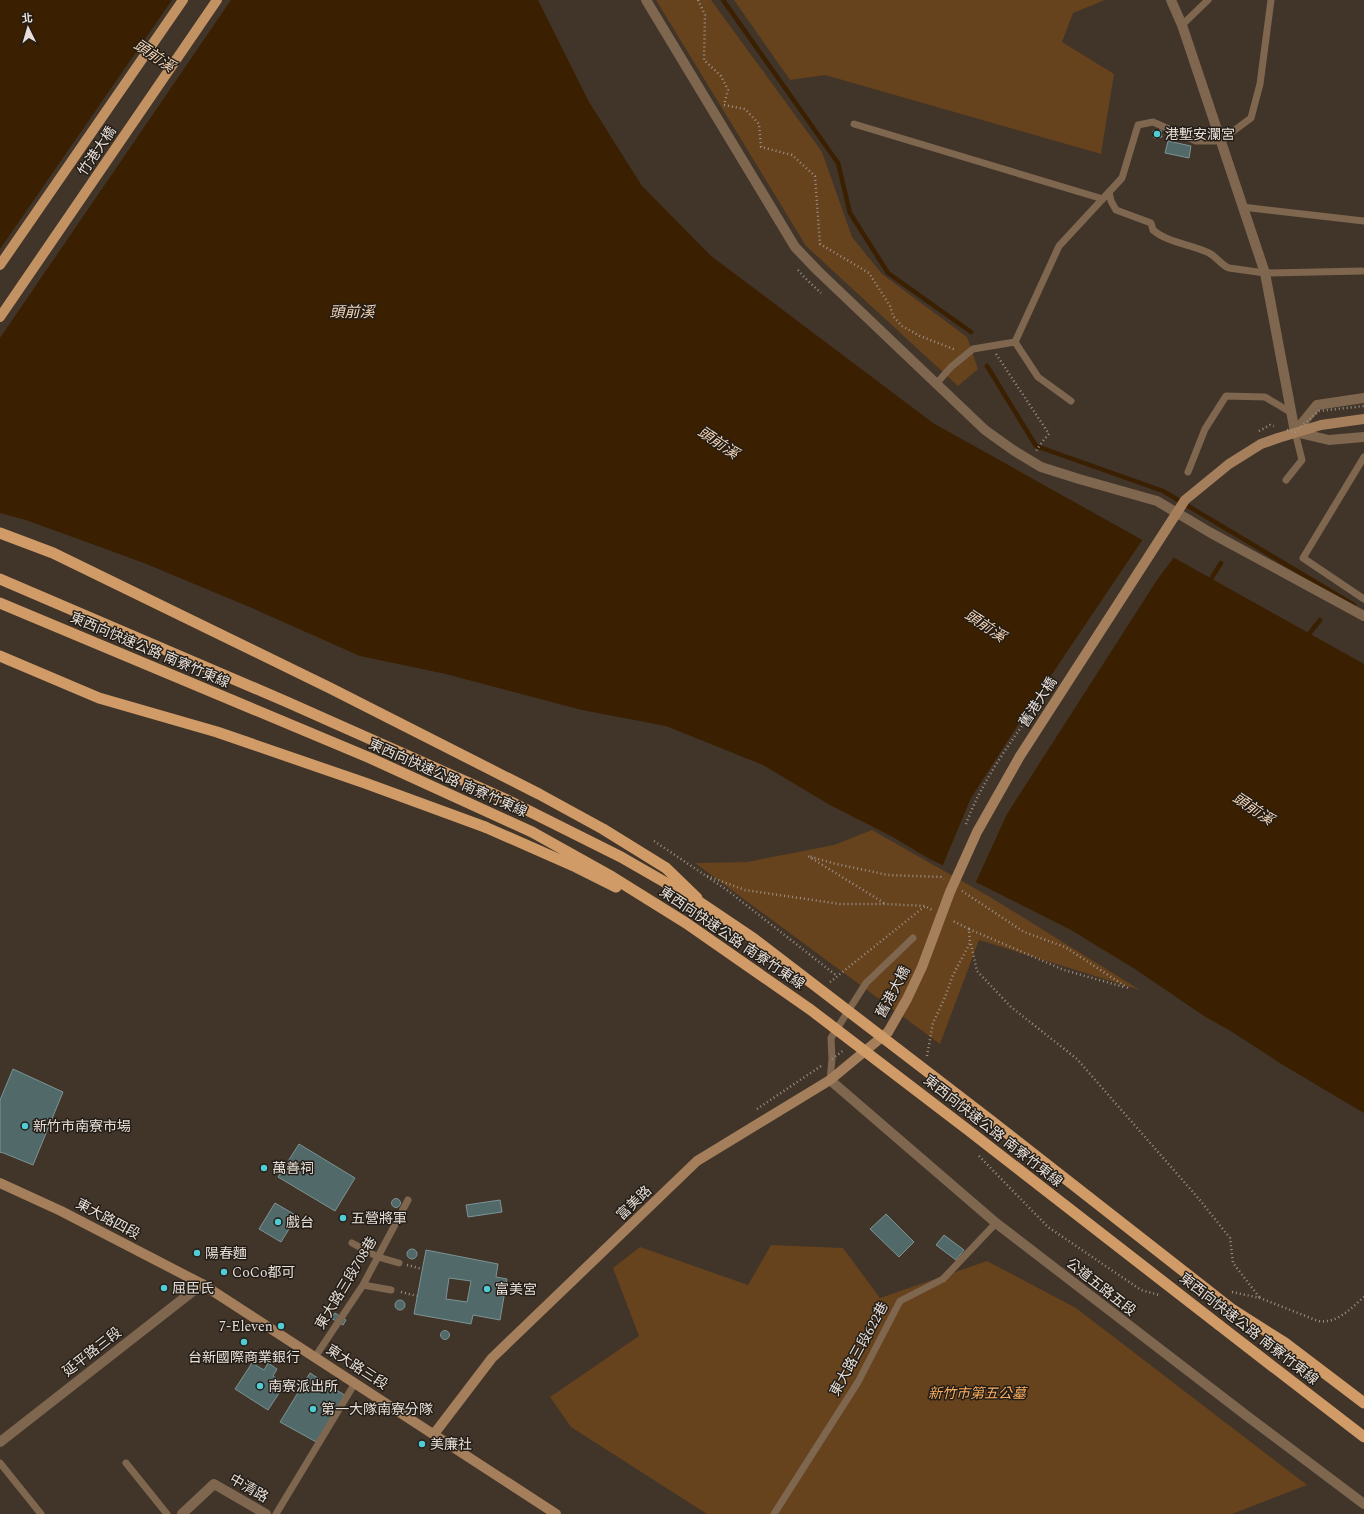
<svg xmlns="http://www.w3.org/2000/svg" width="1364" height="1514" font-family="Spectral,'Noto Sans TC',serif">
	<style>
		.green { fill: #66421d }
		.water { fill: #3a1f00 }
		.pier { fill: #413429 }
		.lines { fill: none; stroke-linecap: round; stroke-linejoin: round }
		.stream { stroke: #3a1f00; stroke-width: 4.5 }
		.building { fill: #52696a; stroke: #7c9395; fill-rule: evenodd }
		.path { stroke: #9d9289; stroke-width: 2.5; stroke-dasharray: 1 3; stroke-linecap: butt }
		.service { stroke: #7e664f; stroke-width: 7 }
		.minor { stroke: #7e664f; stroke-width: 10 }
		.tertiary { stroke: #7e664f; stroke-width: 10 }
		.secondary { stroke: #a57f5b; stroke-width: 10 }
		.primary { stroke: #c39263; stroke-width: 10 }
		.trunk { stroke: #d09b66; stroke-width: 11 }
		.path-bridge { stroke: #9d9289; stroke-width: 2.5; stroke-dasharray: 1 3; stroke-linecap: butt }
		.secondary-bridge { stroke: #a57f5b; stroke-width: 10 }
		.trunk-bridge { stroke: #d09b66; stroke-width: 11 }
		.poi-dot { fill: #51ccd4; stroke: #231d18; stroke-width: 1.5 }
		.labels { text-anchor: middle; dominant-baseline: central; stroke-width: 3; stroke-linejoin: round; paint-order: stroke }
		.poi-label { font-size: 14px; fill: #e8e0d8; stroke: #231d18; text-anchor: start }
		.street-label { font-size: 14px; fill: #e8e0d8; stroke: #231d18 }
		.park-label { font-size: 14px; font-style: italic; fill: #fbae5f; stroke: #231d18 }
		.water-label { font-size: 15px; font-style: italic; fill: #f6d7b9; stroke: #231d18 }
	</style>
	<rect width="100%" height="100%" fill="#413429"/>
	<path class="green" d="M656,0H711L822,152L852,237L882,274L967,337L978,369L958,386L806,246Z
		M734,0H1105L1073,13L1062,42L1114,74L1101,154L825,75L790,80Z
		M872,830L990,897L1140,990L979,940L940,1044L695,863L747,862L834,845Z
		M771,1245L843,1248L880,1298L987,1261L1076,1308L1307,1485L1232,1514H707L571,1427L550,1397L639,1336L613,1268L640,1247L748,1285Z"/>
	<path class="water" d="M0,0H538L589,102L642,186L711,256L933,423L1364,664V1113L1283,1065L1229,1030L1204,1016L1135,969L1071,930L928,858L891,836L830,805L763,765L666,726L582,710L446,674L360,656L252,608L144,563L26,520L0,513Z"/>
	<path class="pier" d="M172,0H231L0,338V249Z
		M1143,539L1175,556L1157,580L1007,814L975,884L942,867L971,798L1021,720Z"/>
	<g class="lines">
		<path class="stream" d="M723,0L838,163L850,213L888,273L971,332
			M987,366L1036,446L1163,491L1354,605
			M1211,579L1221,563
			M1309,634L1320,620"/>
	</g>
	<path class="building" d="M1161,130L1162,137L1154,138L1153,131Z
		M1168,141L1191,146L1189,158L1165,153Z
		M13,1069L63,1092L33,1165L1,1152L0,1153V1100Z
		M299,1144L355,1178L335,1211L278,1177Z
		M391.5 1203a4.5 4.5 0 1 1 9 0a4.5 4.5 0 1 1-9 0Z
		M500,1200L502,1212L468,1217L466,1205Z
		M275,1203L297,1216L281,1242L259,1229Z
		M886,1214L914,1242L899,1257L870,1229Z
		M944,1235L964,1250L956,1260L936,1245Z
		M407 1254a5 5 0 1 1 10 0a5 5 0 1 1-10 0Z
		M426,1250L498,1264L496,1277L507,1279L500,1320L473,1315L471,1324L414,1314ZM449,1278L471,1281L467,1302L446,1299Z
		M395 1305a5 5 0 1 1 10 0a5 5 0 1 1-10 0Z
		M335,1313L346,1320L343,1325L331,1318Z
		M440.5 1335a4.5 4.5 0 1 1 9 0a4.5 4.5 0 1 1-9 0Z
		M252,1363L264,1370L268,1363L277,1369L273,1376L285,1384L268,1410L235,1389Z
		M310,1373L346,1396L318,1443L280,1422Z"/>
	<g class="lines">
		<path class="path" d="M698,0L705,15L704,60L721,76L728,90L724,105
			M724,105L745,109L759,124L761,147L792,155L815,176L820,244L869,273L890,306L893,316L902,326L920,336L956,350
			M798,270L804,277L821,293
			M996,354L1049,434L1042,442L1036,451
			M654,841L727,890L837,976
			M707,876L745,890L840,904H885L925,906L932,910
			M962,891L1024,932L1065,947L1128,988
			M884,903L808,856L836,864L888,875L941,877L944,879
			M969,929L1064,970L1124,987
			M971,944L977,971L1011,1007L1077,1059L1199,1199L1230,1238L1233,1263L1260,1298
			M830,982L925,906
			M927,1056L933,1023L945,997L953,975L970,943L969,929L951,920
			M757,1109L821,1066
			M979,1156L1048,1227L1141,1290L1159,1295
			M407,1265L422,1269
			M401,1292L417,1296
			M1232,1292L1260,1298L1318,1321C1337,1324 1350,1309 1364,1297"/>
		<path class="service" d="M1182,25L1208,0
			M854,124L1103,199
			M1109,192L1111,201L1116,210L1151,223L1153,230C1168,243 1191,244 1209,253C1217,257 1221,265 1229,268L1265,273L1362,271
			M1242,207L1364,221
			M1015,342L1038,377L1071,401
			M936,384L951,367L973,349L1015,342L1059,246L1122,178L1138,125L1153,122L1196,141H1220L1251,118L1260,84L1271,0
			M1364,457L1303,558L1364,599
			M1188,472L1205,429L1226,396L1265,397L1292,413
			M1286,480L1302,460L1295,432
			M830,1080L832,1059L831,1038L866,983L913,938
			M352,1243L378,1257L399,1263
			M363,1285L391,1290
			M315,1357L363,1285L408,1200
			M0,1463L41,1514
			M126,1463L167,1514
			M276,1514L355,1383
			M774,1514L858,1382L900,1301L943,1279L996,1223"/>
		<path class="minor" d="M646,0L795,247L818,271L985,430L1013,450L1041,467L1079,479L1157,501L1211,533L1364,616
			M1171,0L1182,25L1265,273L1295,432
			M1295,432L1317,405L1364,398
			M1295,432L1329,440L1364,437
			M182,1514L214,1484L266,1514"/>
		<path class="tertiary" d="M830,1080L996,1223L1247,1416L1364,1504
			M0,1442L202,1284"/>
		<path class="secondary" d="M1278,438L1321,425L1364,419
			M0,1183L61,1211L202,1284L556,1514
			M434,1434L492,1358L697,1161L830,1080L888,1032"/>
		<path class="primary" d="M0,265L183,0
			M0,317L217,0"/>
		<path class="trunk" d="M0,533L53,553L330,688L539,794L603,829L666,868L697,898
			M0,656L99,698L217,732L365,783L485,827
			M1233,1310L1285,1343L1364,1403
			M1219,1325L1364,1437"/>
		<path class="path-bridge" d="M1287,430L1295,432L1319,411L1364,406
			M1259,431L1270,425L1274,426
			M966,824C982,780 1011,742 1038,703
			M832,1059L844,1050"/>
		<path class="secondary-bridge" d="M888,1032L907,999L922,967L950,892L977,832L1020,756L1185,500L1229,464L1261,444L1278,438"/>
		<path class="trunk-bridge" d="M0,579L287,702L505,799L621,857L701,903L753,938L989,1119L1233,1310
			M0,603L370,758L532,832L609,875L686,923L811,1010L968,1130L1219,1325
			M485,827L576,867L616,887"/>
	</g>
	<g class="poi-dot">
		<circle cx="1157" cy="134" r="4"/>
		<circle cx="25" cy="1126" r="4"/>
		<circle cx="264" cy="1168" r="4"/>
		<circle cx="343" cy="1218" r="4"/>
		<circle cx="278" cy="1222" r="4"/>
		<circle cx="197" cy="1253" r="4"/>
		<circle cx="224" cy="1272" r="4"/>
		<circle cx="164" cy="1288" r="4"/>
		<circle cx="487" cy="1289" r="4"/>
		<circle cx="281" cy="1326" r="4"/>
		<circle cx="244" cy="1342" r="4"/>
		<circle cx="260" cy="1386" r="4"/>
		<circle cx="313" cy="1409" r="4"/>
		<circle cx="422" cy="1444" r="4"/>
	</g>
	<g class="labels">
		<g class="poi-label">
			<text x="1165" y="134">港塹安瀾宮</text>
			<text x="33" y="1126">新竹市南寮市場</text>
			<text x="272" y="1168">萬善祠</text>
			<text x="351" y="1218">五營將軍</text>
			<text x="286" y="1222">戲台</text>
			<text x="205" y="1253">陽春麵</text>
			<text x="232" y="1272">CoCo都可</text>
			<text x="172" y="1288">屈臣氏</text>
			<text x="495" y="1289">富美宮</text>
			<text x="273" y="1326" text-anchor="end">7-Eleven</text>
			<text x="244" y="1357" text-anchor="middle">台新國際商業銀行</text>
			<text x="268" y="1386">南寮派出所</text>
			<text x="321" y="1409">第一大隊南寮分隊</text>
			<text x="430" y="1444">美廉社</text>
		</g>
		<g class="street-label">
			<text transform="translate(97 151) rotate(-56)">竹港大橋</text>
			<text transform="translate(150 650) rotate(23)">東西向快速公路 南寮竹東線</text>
			<text transform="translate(1038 702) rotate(-57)">舊港大橋</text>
			<text transform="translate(448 778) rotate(24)">東西向快速公路 南寮竹東線</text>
			<text transform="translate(732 938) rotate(34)">東西向快速公路 南寮竹東線</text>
			<text transform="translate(893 992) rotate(-62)">舊港大橋</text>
			<text transform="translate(993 1131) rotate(38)">東西向快速公路 南寮竹東線</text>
			<text transform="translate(634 1203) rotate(-44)">富美路</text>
			<text transform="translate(108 1219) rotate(28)">東大路四段</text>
			<text transform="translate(346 1283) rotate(-59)">東大路三段708巷</text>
			<text transform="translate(1101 1287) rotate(38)">公道五路五段</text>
			<text transform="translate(1249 1329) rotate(38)">東西向快速公路 南寮竹東線</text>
			<text transform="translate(859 1349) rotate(-61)">東大路三段622巷</text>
			<text transform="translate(92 1352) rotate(-38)">延平路三段</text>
			<text transform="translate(357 1367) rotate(33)">東大路三段</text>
			<text transform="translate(249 1488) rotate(30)">中清路</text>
		</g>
		<g class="park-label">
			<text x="977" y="1393">新竹市第五公墓</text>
		</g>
		<g class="water-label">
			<text transform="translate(154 56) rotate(34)">頭前溪</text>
			<text x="352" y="312">頭前溪</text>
			<text transform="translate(718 443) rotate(34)">頭前溪</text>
			<text transform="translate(985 626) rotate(34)">頭前溪</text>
			<text transform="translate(1253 809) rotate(34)">頭前溪</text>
		</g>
	</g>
	<g transform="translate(28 28) rotate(355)" stroke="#231d18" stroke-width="3" paint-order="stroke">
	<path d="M0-3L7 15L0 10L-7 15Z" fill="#e8e0d8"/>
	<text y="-6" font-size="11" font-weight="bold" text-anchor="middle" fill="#e8e0d8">北</text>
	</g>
</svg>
